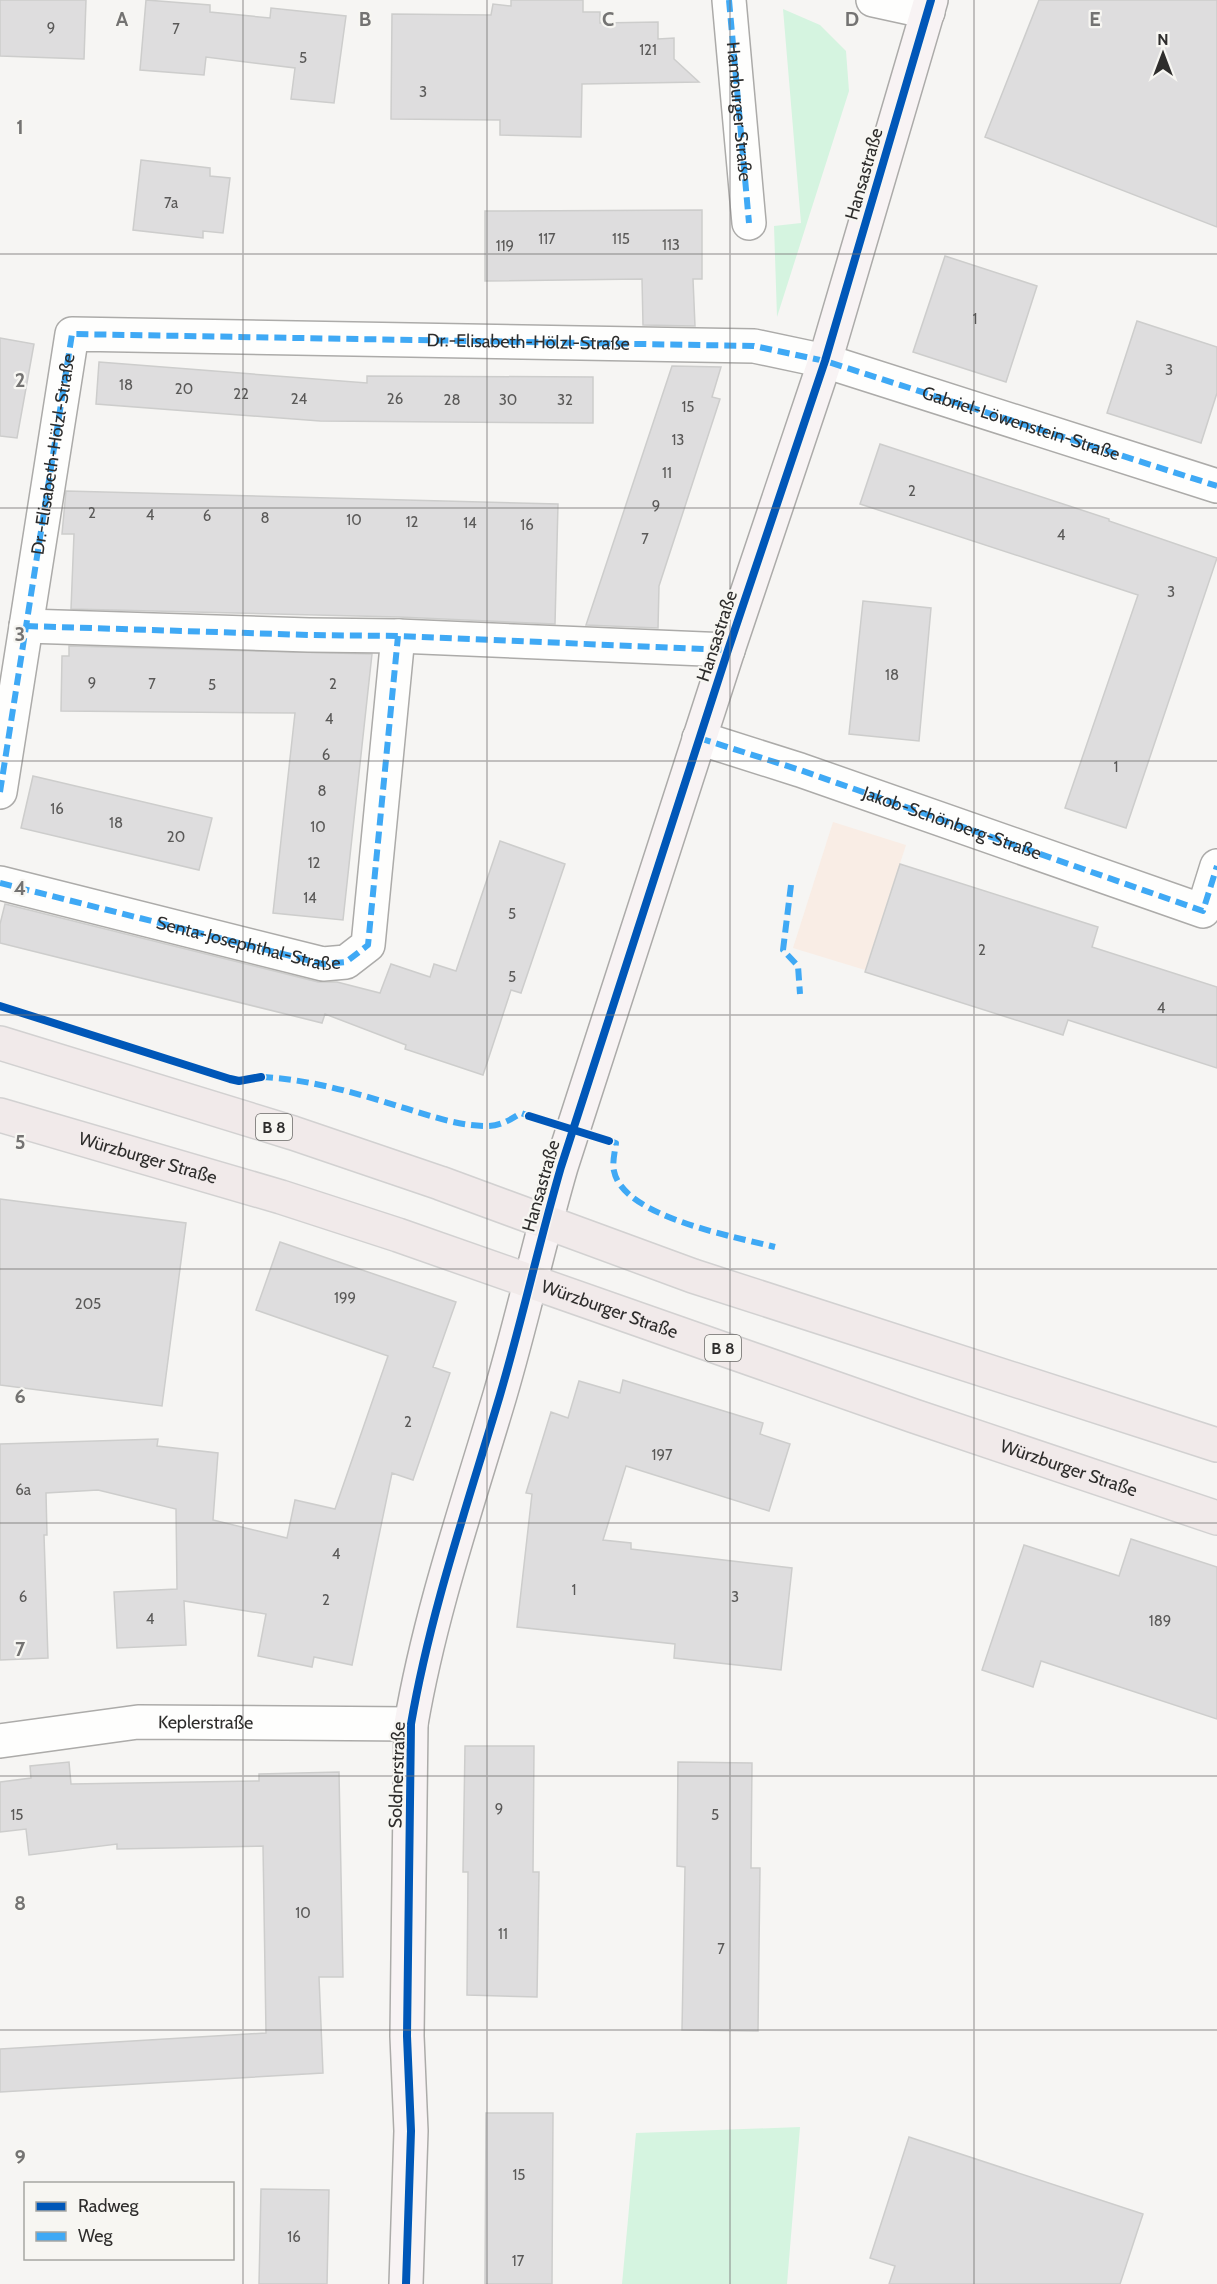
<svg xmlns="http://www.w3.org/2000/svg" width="1217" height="2284" font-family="Cabin,sans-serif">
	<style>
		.education { fill: #f9ede5 }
		.green { fill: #d5f4e0 }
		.building { fill: #deddde; stroke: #cdcdcc; stroke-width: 1.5 }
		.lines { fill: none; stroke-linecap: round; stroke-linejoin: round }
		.street-casing { stroke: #acaba9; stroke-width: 36 }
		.secondary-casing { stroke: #acaba9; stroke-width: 36 }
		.primary-casing { stroke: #d2d1d1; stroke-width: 36 }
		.street { stroke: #fefefd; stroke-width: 33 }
		.secondary { stroke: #f8f3f4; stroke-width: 33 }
		.primary { stroke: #f1eaea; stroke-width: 33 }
		.quiet { stroke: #3fa9f5; stroke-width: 6; stroke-dasharray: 12 6; stroke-linecap: butt }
		.cycleway-casing { stroke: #f7f6f2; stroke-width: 11 }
		.cycleway { stroke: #0057b8; stroke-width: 8 }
		.grid { fill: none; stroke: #747372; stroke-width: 1.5; stroke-opacity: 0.55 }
		.labels { text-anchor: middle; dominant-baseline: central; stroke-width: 4.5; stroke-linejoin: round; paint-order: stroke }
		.number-label { font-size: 15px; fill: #5a5958 }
		.shield { fill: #f7f6f2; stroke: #6a6967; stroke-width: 1.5 }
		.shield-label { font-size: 16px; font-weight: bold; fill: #2e2d2c }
		.street-label { font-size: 18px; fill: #2e2d2c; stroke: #f7f6f2 }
		.grid-label { font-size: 20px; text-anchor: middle; font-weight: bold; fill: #747372; stroke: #f7f6f2; stroke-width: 4.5; stroke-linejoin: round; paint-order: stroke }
	</style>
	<rect width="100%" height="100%" fill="#f6f5f3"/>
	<path class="education" d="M833,822L906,845L865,970L793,948Z"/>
	<path class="green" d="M783,9L820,25L846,51L849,91L777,317L774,226L801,223Z
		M800,2127L787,2284H622L636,2133Z"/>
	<path class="building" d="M0,0H86L84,59L0,56Z
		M146,0L210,5V12L270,18L271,8L346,16L334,103L291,99L295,68L206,57L204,75L140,70Z
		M511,0H583V12H600V23L658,22V39L674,38V59L699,82L582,84L581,137L500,135V120L391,119L392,14L491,15L493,4L511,6Z
		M1039,0H1217V227L985,137Z
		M141,160L210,168V176L230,178L223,233L203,231V238L133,230Z
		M702,210V279H693L695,326L643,325L642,279L485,281V211Z
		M945,256L1037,286L1006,382L913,352Z
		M1137,321L1217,347V393L1201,443L1107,413Z
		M0,338L34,344L17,438L0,436Z
		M99,362L367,383V376L593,377V423L320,421L96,404Z
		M672,366L721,367L712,397L720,399L659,586L658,628L586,625Z
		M880,444L1109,519V521L1217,558L1126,828L1065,808L1138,595L860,504Z
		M66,491L558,504L555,624L399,617L71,609L74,534H62Z
		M863,601L931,608L919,741L849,734Z
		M69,646L372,654L343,920L273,913L295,713L61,711L62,656H69Z
		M33,776L212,818L199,870L21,828Z
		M500,841L565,864L521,993L511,990L483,1075L405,1049L406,1045L325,1014L322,1023L0,943V924L5,904L318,982H337L380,993L391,964L430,977L434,964L456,971Z
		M900,864L1098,927L1092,947L1217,987V1068L1068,1020L1063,1035L865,972Z
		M0,1199L186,1223L162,1406L0,1385Z
		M280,1242L456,1302L433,1367L450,1373L413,1480L392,1473L352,1665L314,1657L312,1667L258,1656L266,1614L184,1601L186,1645L117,1648L114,1592L177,1589L176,1509L98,1490L46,1493L47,1535H44L48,1658L0,1660V1444L158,1439L157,1446L218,1453L213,1520L287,1538L295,1500L335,1509L388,1356L256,1310Z
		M623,1380L763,1423L760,1434L790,1444L769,1511L626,1466L603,1540L631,1543V1549L792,1568L781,1670L674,1658L675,1644L517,1627L532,1494L526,1493L551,1412L568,1418L579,1381L620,1393Z
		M1131,1539L1217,1567V1719L1041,1661L1033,1687L982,1670L1024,1545L1119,1576Z
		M465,1746H534L533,1872H539L537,1997L467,1995L468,1872H463Z
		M69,1762L71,1784L259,1781V1774L339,1772L343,1977H319L323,2073L0,2092V2049L266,2033L263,1846L117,1849V1844L29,1855L26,1829L0,1832V1782L31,1778L30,1766Z
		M678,1762L752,1763L751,1868H760L758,2031L682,2030L685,1867L677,1866Z
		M486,2113H553L552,2284H485Z
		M909,2137L1143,2214L1120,2284H889L895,2266L870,2258Z
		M261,2189L329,2190L327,2284H259Z"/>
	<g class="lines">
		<defs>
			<g id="street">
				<path d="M729,0L749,223"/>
				<path d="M873,0L928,12"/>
				<path d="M26,626L309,635L398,636L728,650"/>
				<path d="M699,738L800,770L1203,911L1217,866"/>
				<path id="s1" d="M0,792L72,334L754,346L825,361L1217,486"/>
				<path id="s2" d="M0,883L323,964L346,962L368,945L398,636"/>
				<path id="s3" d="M0,1741L138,1722L411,1724"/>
			</g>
			<path id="secondary" d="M406,2284L411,2131L407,2036L411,1724C430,1613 468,1503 500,1395C522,1320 539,1243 561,1167L728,650L825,361L931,0"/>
			<g id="primary">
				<path d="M0,1043L293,1133L440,1183L693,1276L1217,1445"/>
				<path id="s4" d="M0,1115L281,1197L398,1235L914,1416L1217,1518"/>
			</g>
		</defs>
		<use href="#street" class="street-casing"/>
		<use href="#secondary" class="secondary-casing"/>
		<use href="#primary" class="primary-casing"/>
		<use href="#street" class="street"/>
		<use href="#secondary" class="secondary"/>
		<use href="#primary" class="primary"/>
		<g class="quiet">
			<path id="s5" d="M729,0L749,223"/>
			<path d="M26,626L309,635L398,636L728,650"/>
			<path id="s6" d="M699,738L800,770L1203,911L1217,866"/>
			<path d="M0,792L72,334L754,346L825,361L1217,486"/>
			<path d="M0,883L323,964L346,962L368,945L398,636"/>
			<path d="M791,885L783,950L798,966L800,994"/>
			<path d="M261,1077C308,1079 356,1093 401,1107C429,1115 457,1126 487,1126C500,1126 510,1120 521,1113L532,1117"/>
			<path d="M607,1140L616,1143C615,1151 612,1163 614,1171C623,1217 736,1237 775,1247"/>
		</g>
		<defs>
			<path id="cycleway" d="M0,1006L230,1079L239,1081L261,1077
				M529,1116L609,1141
				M406,2284L411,2131L407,2036L411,1724C430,1613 468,1503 500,1395C522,1320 539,1243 561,1167L728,650L825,361L931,0"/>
		</defs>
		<use href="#cycleway" class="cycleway-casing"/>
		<use href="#cycleway" class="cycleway"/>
	</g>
	<path class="grid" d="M243,0V2284M487,0V2284M730,0V2284M974,0V2284M0,254H1217M0,508H1217M0,761H1217M0,1015H1217M0,1269H1217M0,1523H1217M0,1776H1217M0,2030H1217"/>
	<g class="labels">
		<g class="number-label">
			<text x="51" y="28">9</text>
			<text x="176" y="29">7</text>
			<text x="648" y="50">121</text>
			<text x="303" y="58">5</text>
			<text x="423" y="92">3</text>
			<text x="171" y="203">7a</text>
			<text x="547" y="239">117</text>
			<text x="621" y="239">115</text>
			<text x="671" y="245">113</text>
			<text x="505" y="246">119</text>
			<text x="975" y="319">1</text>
			<text x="1169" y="370">3</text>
			<text x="126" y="385">18</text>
			<text x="184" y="389">20</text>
			<text x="241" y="394">22</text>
			<text x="299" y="399">24</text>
			<text x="395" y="399">26</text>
			<text x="452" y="400">28</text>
			<text x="508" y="400">30</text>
			<text x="565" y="400">32</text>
			<text x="688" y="407">15</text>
			<text x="678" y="440">13</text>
			<text x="667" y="473">11</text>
			<text x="912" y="491">2</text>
			<text x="656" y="506">9</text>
			<text x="92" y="513">2</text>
			<text x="150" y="515">4</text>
			<text x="207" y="516">6</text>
			<text x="265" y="518">8</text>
			<text x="354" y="520">10</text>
			<text x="412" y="522">12</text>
			<text x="470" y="523">14</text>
			<text x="527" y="525">16</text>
			<text x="1061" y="535">4</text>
			<text x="645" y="539">7</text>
			<text x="1171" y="592">3</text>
			<text x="892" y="675">18</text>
			<text x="92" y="683">9</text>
			<text x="152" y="684">7</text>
			<text x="333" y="684">2</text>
			<text x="212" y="685">5</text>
			<text x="329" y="719">4</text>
			<text x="326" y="755">6</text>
			<text x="1116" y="767">1</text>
			<text x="322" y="791">8</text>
			<text x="57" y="809">16</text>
			<text x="116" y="823">18</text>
			<text x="318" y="827">10</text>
			<text x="176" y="837">20</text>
			<text x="314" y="863">12</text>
			<text x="310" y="898">14</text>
			<text x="512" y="914">5</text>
			<text x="982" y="950">2</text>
			<text x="512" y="977">5</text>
			<text x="1161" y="1008">4</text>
			<text x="345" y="1298">199</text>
			<text x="88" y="1304">205</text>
			<text x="408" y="1422">2</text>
			<text x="662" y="1455">197</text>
			<text x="23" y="1490">6a</text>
			<text x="336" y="1554">4</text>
			<text x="574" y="1590">1</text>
			<text x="23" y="1597">6</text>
			<text x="735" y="1597">3</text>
			<text x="326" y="1600">2</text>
			<text x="150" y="1619">4</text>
			<text x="1160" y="1621">189</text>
			<text x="499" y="1809">9</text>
			<text x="17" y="1815">15</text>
			<text x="715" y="1815">5</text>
			<text x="303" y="1913">10</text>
			<text x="503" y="1934">11</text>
			<text x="721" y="1949">7</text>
			<text x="519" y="2175">15</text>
			<text x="294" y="2237">16</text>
			<text x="518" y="2261">17</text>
		</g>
		<g class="shield">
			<rect x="256" y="1114" width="36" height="26" rx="4.5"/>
			<rect x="705" y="1335" width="36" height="26" rx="4.5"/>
		</g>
		<g class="shield-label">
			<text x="274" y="1127">B 8</text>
			<text x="723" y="1348">B 8</text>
		</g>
		<g class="street-label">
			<text stroke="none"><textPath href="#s5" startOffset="112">Hamburger Straße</textPath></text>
			<text transform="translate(864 174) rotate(-74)">Hansastraße</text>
			<text stroke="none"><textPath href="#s1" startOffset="920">Dr.-Elisabeth-Hölzl-Straße</textPath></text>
			<text stroke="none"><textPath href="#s1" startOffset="1424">Gabriel-Löwenstein-Straße</textPath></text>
			<text stroke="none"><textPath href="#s1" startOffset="342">Dr.-Elisabeth-Hölzl-Straße</textPath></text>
			<text transform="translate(717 636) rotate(-72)">Hansastraße</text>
			<text stroke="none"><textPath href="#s6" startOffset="267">Jakob-Schönberg-Straße</textPath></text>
			<text stroke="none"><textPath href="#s2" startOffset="256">Senta-Josephthal-Straße</textPath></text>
			<text stroke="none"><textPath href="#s4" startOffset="154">Würzburger Straße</textPath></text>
			<text transform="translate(541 1186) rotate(-74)">Hansastraße</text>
			<text stroke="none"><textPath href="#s4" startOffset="640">Würzburger Straße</textPath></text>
			<text stroke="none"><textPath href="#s4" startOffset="1126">Würzburger Straße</textPath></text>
			<text stroke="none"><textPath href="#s3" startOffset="207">Keplerstraße</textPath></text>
			<text transform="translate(397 1775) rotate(-88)">Soldnerstraße</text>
		</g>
	</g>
	<g class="grid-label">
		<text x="122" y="26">A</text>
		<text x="365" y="26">B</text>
		<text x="608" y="26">C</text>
		<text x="852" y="26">D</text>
		<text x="1095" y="26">E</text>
		<text x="20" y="134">1</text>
		<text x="20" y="387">2</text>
		<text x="20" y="641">3</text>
		<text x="20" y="895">4</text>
		<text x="20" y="1149">5</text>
		<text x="20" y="1403">6</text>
		<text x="20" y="1656">7</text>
		<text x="20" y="1910">8</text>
		<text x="20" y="2164">9</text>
	</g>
	<rect x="24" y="2182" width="210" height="78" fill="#f7f6f2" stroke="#a7a6a3" stroke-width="1.5"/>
	<rect x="36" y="2202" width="30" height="9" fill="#0057b8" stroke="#a7a6a3" stroke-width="1.5"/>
	<text x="78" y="2212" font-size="18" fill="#2e2d2c">Radweg</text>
	<rect x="36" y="2232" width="30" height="9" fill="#3fa9f5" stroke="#a7a6a3" stroke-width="1.5"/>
	<text x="78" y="2242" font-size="18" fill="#2e2d2c">Weg</text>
	<g transform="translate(1163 54)" stroke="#f7f6f2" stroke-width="4.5" paint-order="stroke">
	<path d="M0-4.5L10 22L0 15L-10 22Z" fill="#2e2d2c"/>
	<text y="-9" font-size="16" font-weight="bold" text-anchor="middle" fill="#2e2d2c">N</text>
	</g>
</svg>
